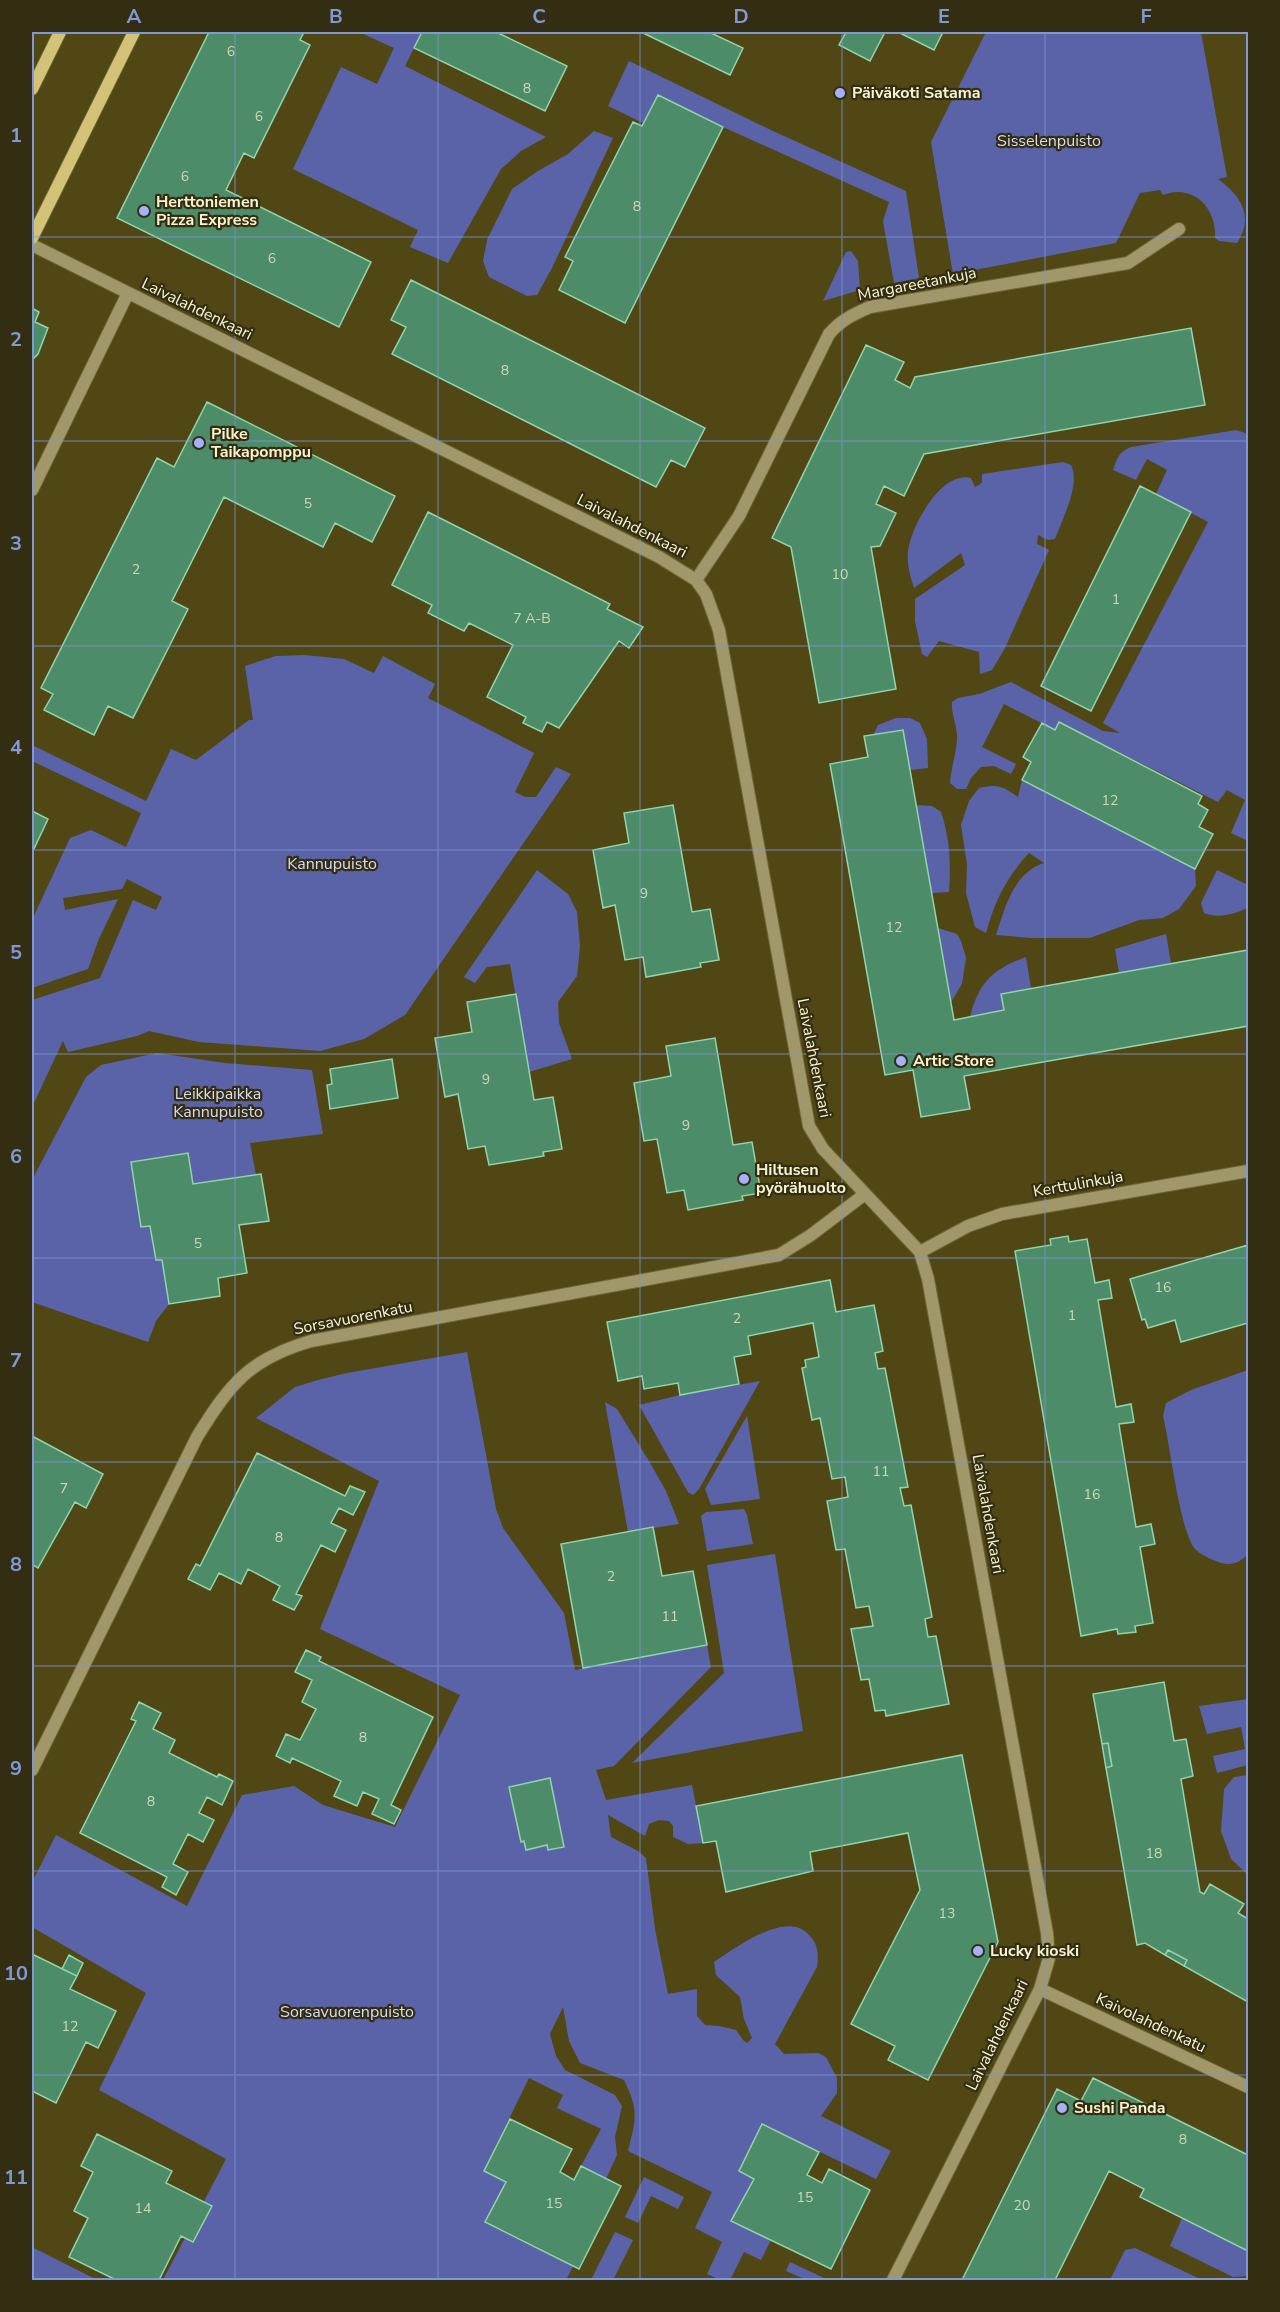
<svg xmlns="http://www.w3.org/2000/svg" width="1280" height="2312" font-family="'Nunito Sans',sans-serif">
	<style>
		.green { fill: #5b63a8 }
		.building { fill: #4c8c68; stroke: #93d4ad; stroke-width: 1.5 }
		.lines { fill: none; stroke-linecap: round; stroke-linejoin: round }
		.street-casing { stroke: #6f6637; stroke-width: 14 }
		.secondary-casing { stroke: #6f6637; stroke-width: 14 }
		.street { stroke: #a0976a; stroke-width: 12 }
		.secondary { stroke: #d3c379; stroke-width: 12 }
		.grid { fill: none; stroke: #8098d5; stroke-width: 1.5; stroke-opacity: 0.55 }
		.poi-dot { fill: #a6b1fc; stroke: #332d12; stroke-width: 2 }
		.labels { text-anchor: middle; dominant-baseline: central; stroke-width: 4.5; stroke-linejoin: round; paint-order: stroke }
		.number-label { font-size: 14px; fill: #ced9b8 }
		.poi-label { font-size: 16px; font-weight: bold; fill: #f9f3d2; stroke: #332d12; text-anchor: start }
		.park-label { font-size: 16px; fill: #d7dcf5; stroke: #332d12 }
		.street-label { font-size: 16px; fill: #f9f3d2; stroke: #332d12 }
		.neatline { fill: none; stroke: #8098d5; stroke-width: 2 }
		.grid-label { font-size: 20px; text-anchor: middle; font-weight: bold; fill: #8098d5 }
	</style>
	<rect width="100%" height="100%" fill="#514715"/>
	<path class="green" d="M359,32H422L405,66L546,137L521,151L501,169L448,263L410,247L418,230L293,169L341,67L377,84L394,48Z
		M986,32H1201L1227,177L1218,179C1240,195 1255,216 1237,243L1219,241L1215,238C1217,208 1193,183 1163,195L1160,190L1140,193L1116,243L953,274L931,142Z
		M629,61L775,132L906,191L919,278L894,283L883,221L889,202L723,127L658,95L643,123L608,106Z
		M594,131L613,138L552,268L537,295L527,296L489,277L483,261L487,240L512,189L538,171L568,154Z
		M851,251L858,261L860,290L823,301L846,252Z
		M1236,430L1248,434V841L1231,833L1245,800L1227,790L1218,802L1059,722L1055,730L1004,704L982,747L1016,764L1011,774L994,766L981,767L971,778L966,789H957L950,783C951,769 956,754 957,740C958,726 951,716 952,702L958,698L979,694L1011,682L1103,731L1120,733L1103,723L1208,522L1156,494L1167,470L1147,459L1136,480L1113,470C1117,458 1119,452 1131,447Z
		M1063,462L1071,465C1081,484 1062,520 1055,539L1048,540L1038,535L1037,544L1049,550L1005,648L992,670L980,674L979,652L939,641L927,657L922,654L915,621V599L965,565L961,553L914,588C909,573 905,558 910,542C916,519 943,471 971,478L975,487L982,483V474Z
		M305,655L344,659L374,673L383,656L435,684L428,698L534,753L515,792L525,797H536L556,767L571,774L405,1015L364,1039L320,1051L199,1042L149,1031L137,1036L68,1052L63,1041L32,1107V1000L100,978L133,900L156,910L162,897L127,879L122,889L63,898L65,910L118,899L98,941L88,969L32,988V920L70,838L91,830L126,847L141,813L32,761V745L146,801L171,749L196,760L249,720H253L245,666L276,656Z
		M896,718H910L920,723L927,739L928,768L910,770L903,730L873,735L878,725Z
		M1022,780L1195,869L1196,886L1179,909L1163,918L1139,920L1090,938H1032L996,935C1005,908 1013,873 1044,863L1029,853C1006,878 995,900 986,933L975,927L966,893L967,864L961,825L969,801L979,788C998,784 1002,786 1018,797Z
		M916,805L932,806L941,812C950,839 951,863 949,892L932,893Z
		M537,870L568,894L577,912L580,946L577,976L558,1002L559,1023L572,1059L529,1072L510,964L487,967L475,983L464,977Z
		M1217,870L1246,884L1248,879V908C1233,914 1220,919 1204,913L1201,903Z
		M938,928L957,934L961,941L966,958L962,984L951,1002Z
		M1166,934L1171,963L1119,973L1115,949Z
		M1026,957L1031,988L1002,994L1004,1010L970,1017C979,982 993,969 1026,957Z
		M157,1053L225,1063L312,1070L323,1134L250,1143L256,1175L193,1184L188,1153L131,1162L141,1227L151,1226L156,1260H162L169,1304L156,1321L148,1342L32,1302V1180L86,1077L101,1065Z
		M467,1352L496,1509L503,1528L564,1613L575,1670L707,1645L711,1667L614,1766L596,1770L606,1800L692,1785L703,1843L688,1844L673,1837V1826L669,1821L659,1820L649,1824L645,1836L608,1815L611,1837L638,1851L646,1858L655,1929L668,1994L697,1989V2016L705,2025L719,2026L736,2030L743,2040L747,2043L752,2038L744,2019L740,1997L716,1975L714,1962C734,1949 784,1911 807,1933C818,1943 819,1953 817,1967L775,2044L784,2054L818,2053L826,2057L837,2078V2093L821,2116L891,2151L876,2179L762,2124L739,2170L754,2179L731,2220L771,2240L761,2260L744,2252L730,2280H721L707,2274L722,2242L695,2228L712,2192L628,2151C636,2119 639,2110 624,2080L580,2063L569,2041L563,2007L550,2034L556,2056L565,2070L615,2095L622,2106L615,2137L617,2155L606,2179L581,2166L601,2129L557,2108L563,2095L529,2078L484,2170L506,2182L486,2222L573,2266L566,2280H163L226,2159L99,2090L146,1993L32,1927V1882L56,1835L187,1906L242,1795L294,1786L323,1805L395,1827L460,1695L320,1629L379,1481L256,1418L295,1387L318,1380L347,1373Z
		M1248,1370V1553C1242,1562 1232,1566 1221,1563C1213,1560 1203,1556 1196,1550C1180,1535 1170,1443 1163,1416L1166,1403L1191,1390Z
		M760,1381L699,1489L693,1495L688,1492L639,1405L680,1395Z
		M605,1402L617,1409L649,1461L666,1491L679,1524L628,1532Z
		M747,1416L760,1499L711,1505L705,1489Z
		M744,1509L747,1515L753,1544L707,1551L701,1516L706,1512Z
		M775,1554L803,1731L632,1763L724,1673L707,1565Z
		M1248,1699V1765L1217,1773L1213,1756L1245,1749L1241,1727L1207,1734L1199,1706Z
		M1248,1775V1875L1231,1859L1221,1831L1224,1789L1234,1777Z
		M644,2177L684,2197L678,2209L651,2196L638,2223L625,2217Z
		M1182,2218L1248,2251V2276L1233,2277L1170,2246Z
		M615,2232L633,2240L613,2280H591Z
		M32,2247L97,2280H32Z
		M1135,2248L1202,2280H1110L1125,2250Z
		M790,2262L826,2279L825,2280H801L802,2278L786,2271Z"/>
	<path class="building" d="M209,32H304L300,40L310,45L254,158L244,153L226,190L371,262L339,327L117,218Z
		M422,32H496L567,66L545,111L414,48Z
		M641,32H709L743,48L730,75Z
		M846,32H885L870,61L839,45Z
		M898,32H943L934,50Z
		M658,95L723,127L625,323L559,290L573,261L565,257L599,189L633,122L642,126Z
		M411,280L705,428L685,467L671,460L656,487L392,354L406,327L391,320Z
		M32,308L39,312L35,322L48,328L38,354L32,360Z
		M1191,328L1205,405L924,454L904,496L884,486L876,504L896,513L880,546L871,547L896,689L819,703L791,547L772,538L866,345L904,362L895,380L910,388L915,377Z
		M207,402L395,496L372,542L335,523L323,547L224,497L172,601L188,609L133,718L108,706L94,735L44,710L53,694L41,688L157,458L174,467Z
		M1140,486L1191,512L1091,711L1041,686Z
		M428,512L610,604L607,609L643,627L629,648L619,641L559,728L547,722L542,732L523,723L526,717L487,697L513,645L469,623L464,631L428,613L432,605L392,585Z
		M1059,722L1202,796L1198,804L1208,810L1199,827L1213,834L1195,869L1022,780L1031,762L1023,757L1042,723L1055,730Z
		M903,730L954,1020L1004,1010L1001,994L1248,950V1026L964,1076L970,1109L921,1117L913,1070L885,1075L830,764L868,757L864,736Z
		M673,805L692,912L710,909L719,960L700,963L701,967L646,977L643,957L625,960L615,905L603,908L593,850L629,843L624,813Z
		M32,811L48,819L32,853Z
		M516,994L534,1100L553,1097L562,1149L543,1152L544,1156L489,1165L485,1146L468,1149L458,1094L445,1097L435,1038L472,1032L467,1002Z
		M715,1038L733,1145L752,1142L761,1193L742,1196L743,1200L688,1210L684,1190L667,1193L657,1139L644,1141L634,1083L671,1076L666,1046Z
		M392,1059L398,1098L330,1109L327,1085L332,1084L330,1069Z
		M188,1153L193,1184L261,1174L269,1221L239,1225L247,1273L218,1278L220,1296L169,1304L162,1260H156L150,1226L141,1227L131,1162Z
		M1068,1236L1069,1242L1087,1239L1095,1283L1109,1280L1112,1298L1098,1300L1116,1407L1131,1404L1134,1422L1119,1424L1120,1431L1136,1527L1151,1524L1155,1544L1140,1547L1153,1623L1135,1626L1136,1632L1118,1634L1117,1629L1081,1636L1015,1251L1051,1245L1050,1239Z
		M1248,1245V1323L1181,1342L1175,1320L1148,1328L1145,1319L1142,1320L1130,1279Z
		M830,1280L836,1312L874,1305L883,1351L875,1353L878,1369L885,1368L908,1487L900,1488L904,1506L911,1505L932,1617L925,1619L928,1637L936,1636L949,1704L886,1716L885,1710L875,1711L869,1679L861,1680L851,1629L873,1626L869,1606L856,1608L845,1549L836,1550L827,1501L848,1497L845,1477L832,1479L820,1418L812,1420L802,1368L806,1367L805,1360L819,1357L813,1323L748,1336L751,1354L734,1357L739,1384L680,1395L678,1383L644,1389L642,1376L618,1381L607,1322Z
		M32,1436L103,1474L86,1508L75,1502L38,1568L32,1564Z
		M257,1453L345,1496L350,1486L365,1492L353,1515L339,1508L331,1523L346,1530L335,1552L321,1545L296,1594L302,1596L294,1610L273,1600L280,1586L248,1569L241,1584L219,1573L210,1590L188,1579L196,1564L200,1566Z
		M653,1527L662,1576L693,1571L707,1645L583,1668L561,1544Z
		M306,1650L321,1657L319,1661L433,1717L391,1805L401,1810L394,1824L372,1814L379,1799L363,1792L357,1806L334,1796L341,1781L292,1758L290,1763L276,1756L286,1734L300,1740L316,1709L302,1702L312,1680L295,1672Z
		M1164,1682L1174,1741L1186,1739L1193,1776L1181,1779L1200,1892L1204,1894L1210,1884L1244,1904L1238,1913L1248,1919V2002L1184,1966L1187,1960L1168,1950L1165,1955L1145,1943L1137,1945L1106,1768L1112,1766L1110,1756L1108,1743L1102,1744L1093,1694Z
		M139,1702L161,1713L153,1729L175,1740L169,1753L217,1777L219,1774L233,1781L222,1805L207,1797L199,1813L214,1820L203,1842L188,1834L173,1864L188,1872L176,1895L162,1887L167,1877L80,1833L136,1721L131,1719Z
		M1108,1743L1112,1766L1106,1768L1102,1744Z
		M962,1755L998,1942L928,2080L888,2060L895,2046L851,2024L920,1890L908,1833L810,1852L813,1871L726,1892L716,1841L703,1843L696,1806Z
		M550,1778L564,1847L548,1850L547,1845L526,1850L524,1841L521,1842L509,1787Z
		M1168,1950L1187,1960L1184,1966L1165,1955Z
		M32,1954L77,1976L70,1989L116,2011L98,2048L86,2042L56,2103L32,2091Z
		M69,1955L83,1963L77,1976L62,1969Z
		M1093,2078L1248,2155V2251L1140,2197L1144,2189L1109,2171L1055,2280H962L1057,2089L1081,2101Z
		M510,2119L572,2149L560,2172L574,2180L581,2166L621,2186L579,2269L485,2222L506,2182L484,2171Z
		M762,2124L819,2152L807,2175L822,2183L829,2169L870,2190L831,2269L731,2221L754,2179L739,2171Z
		M97,2134L172,2171L166,2183L212,2206L193,2242L181,2236L159,2280H116L69,2257L88,2218L74,2211L93,2172L81,2166Z"/>
	<g class="lines">
		<defs>
			<path id="street" d="M32,245L659,557L696,580L706,594L719,630L809,1126L823,1149L920,1252L928,1279L1047,1933L1049,1958L1040,1989L893,2280
				M32,490L128,293
				M696,580L739,516L829,334C841,320 854,314 870,307L1128,263L1179,229
				M920,1252L968,1226L1002,1214L1248,1171
				M32,1770L197,1437C230,1384 249,1359 311,1341L779,1255L811,1235L865,1194
				M1040,1989L1248,2087"/>
			<path id="secondary" d="M32,89L60,32
				M32,238L134,32"/>
		</defs>
		<use href="#street" class="street-casing"/>
		<use href="#secondary" class="secondary-casing"/>
		<use href="#street" class="street"/>
		<use href="#secondary" class="secondary"/>
	</g>
	<path class="grid" d="M235,32V2280M438,32V2280M640,32V2280M842,32V2280M1045,32V2280M32,237H1248M32,441H1248M32,646H1248M32,850H1248M32,1054H1248M32,1258H1248M32,1462H1248M32,1666H1248M32,1871H1248M32,2075H1248"/>
	<g class="poi-dot">
		<circle cx="840" cy="93" r="6"/>
		<circle cx="144" cy="211" r="6"/>
		<circle cx="199" cy="443" r="6"/>
		<circle cx="901" cy="1061" r="6"/>
		<circle cx="744" cy="1179" r="6"/>
		<circle cx="978" cy="1951" r="6"/>
		<circle cx="1062" cy="2108" r="6"/>
	</g>
	<g class="labels">
		<g class="number-label">
			<text x="231" y="51">6</text>
			<text x="527" y="88">8</text>
			<text x="259" y="116">6</text>
			<text x="185" y="176">6</text>
			<text x="637" y="206">8</text>
			<text x="272" y="258">6</text>
			<text x="505" y="370">8</text>
			<text x="308" y="503">5</text>
			<text x="136" y="569">2</text>
			<text x="840" y="574">10</text>
			<text x="1116" y="599">1</text>
			<text x="532" y="618">7 A-B</text>
			<text x="1110" y="800">12</text>
			<text x="644" y="893">9</text>
			<text x="894" y="927">12</text>
			<text x="486" y="1079">9</text>
			<text x="686" y="1125">9</text>
			<text x="198" y="1243">5</text>
			<text x="1163" y="1287">16</text>
			<text x="1072" y="1315">1</text>
			<text x="737" y="1318">2</text>
			<text x="881" y="1471">11</text>
			<text x="64" y="1488">7</text>
			<text x="1092" y="1494">16</text>
			<text x="279" y="1537">8</text>
			<text x="611" y="1576">2</text>
			<text x="670" y="1616">11</text>
			<text x="363" y="1737">8</text>
			<text x="151" y="1801">8</text>
			<text x="1154" y="1853">18</text>
			<text x="947" y="1913">13</text>
			<text x="70" y="2026">12</text>
			<text x="1183" y="2139">8</text>
			<text x="805" y="2197">15</text>
			<text x="554" y="2203">15</text>
			<text x="1022" y="2205">20</text>
			<text x="143" y="2208">14</text>
		</g>
		<g class="poi-label">
			<text x="852" y="93">Päiväkoti Satama</text>
			<text x="156" y="202">Herttoniemen<tspan x="156" dy="18">Pizza Express</tspan></text>
			<text x="211" y="434">Pilke<tspan x="211" dy="18">Taikapomppu</tspan></text>
			<text x="913" y="1061">Artic Store</text>
			<text x="756" y="1170">Hiltusen<tspan x="756" dy="18">pyörähuolto</tspan></text>
			<text x="990" y="1951">Lucky kioski</text>
			<text x="1074" y="2108">Sushi Panda</text>
		</g>
		<g class="park-label">
			<text x="1049" y="141">Sisselenpuisto</text>
			<text x="332" y="864">Kannupuisto</text>
			<text x="218" y="1094">Leikkipaikka<tspan x="218" dy="18">Kannupuisto</tspan></text>
			<text x="347" y="2012">Sorsavuorenpuisto</text>
		</g>
		<g class="street-label">
			<text transform="translate(917 284) rotate(-11)">Margareetankuja</text>
			<text transform="translate(197 309) rotate(26)">Laivalahdenkaari</text>
			<text transform="translate(632 526) rotate(27)">Laivalahdenkaari</text>
			<text transform="translate(814 1058) rotate(79)">Laivalahdenkaari</text>
			<text transform="translate(1078 1184) rotate(-10)">Kerttulinkuja</text>
			<text transform="translate(353 1318) rotate(-11)">Sorsavuorenkatu</text>
			<text transform="translate(988 1514) rotate(80)">Laivalahdenkaari</text>
			<text transform="translate(1151 2023) rotate(25)">Kaivolahdenkatu</text>
			<text transform="translate(997 2035) rotate(-64)">Laivalahdenkaari</text>
		</g>
	</g>
	<rect width="1280" height="2312" fill="none" stroke="#332d12" stroke-width="66"/>
	<rect x="33" y="33" width="1214" height="2246" class="neatline"/>
	<g class="grid-label">
		<text x="134" y="23">A</text>
		<text x="336" y="23">B</text>
		<text x="539" y="23">C</text>
		<text x="741" y="23">D</text>
		<text x="944" y="23">E</text>
		<text x="1146" y="23">F</text>
		<text x="16" y="142">1</text>
		<text x="16" y="346">2</text>
		<text x="16" y="550">3</text>
		<text x="16" y="754">4</text>
		<text x="16" y="959">5</text>
		<text x="16" y="1163">6</text>
		<text x="16" y="1367">7</text>
		<text x="16" y="1571">8</text>
		<text x="16" y="1775">9</text>
		<text x="16" y="1980">10</text>
		<text x="16" y="2184">11</text>
	</g>
</svg>
